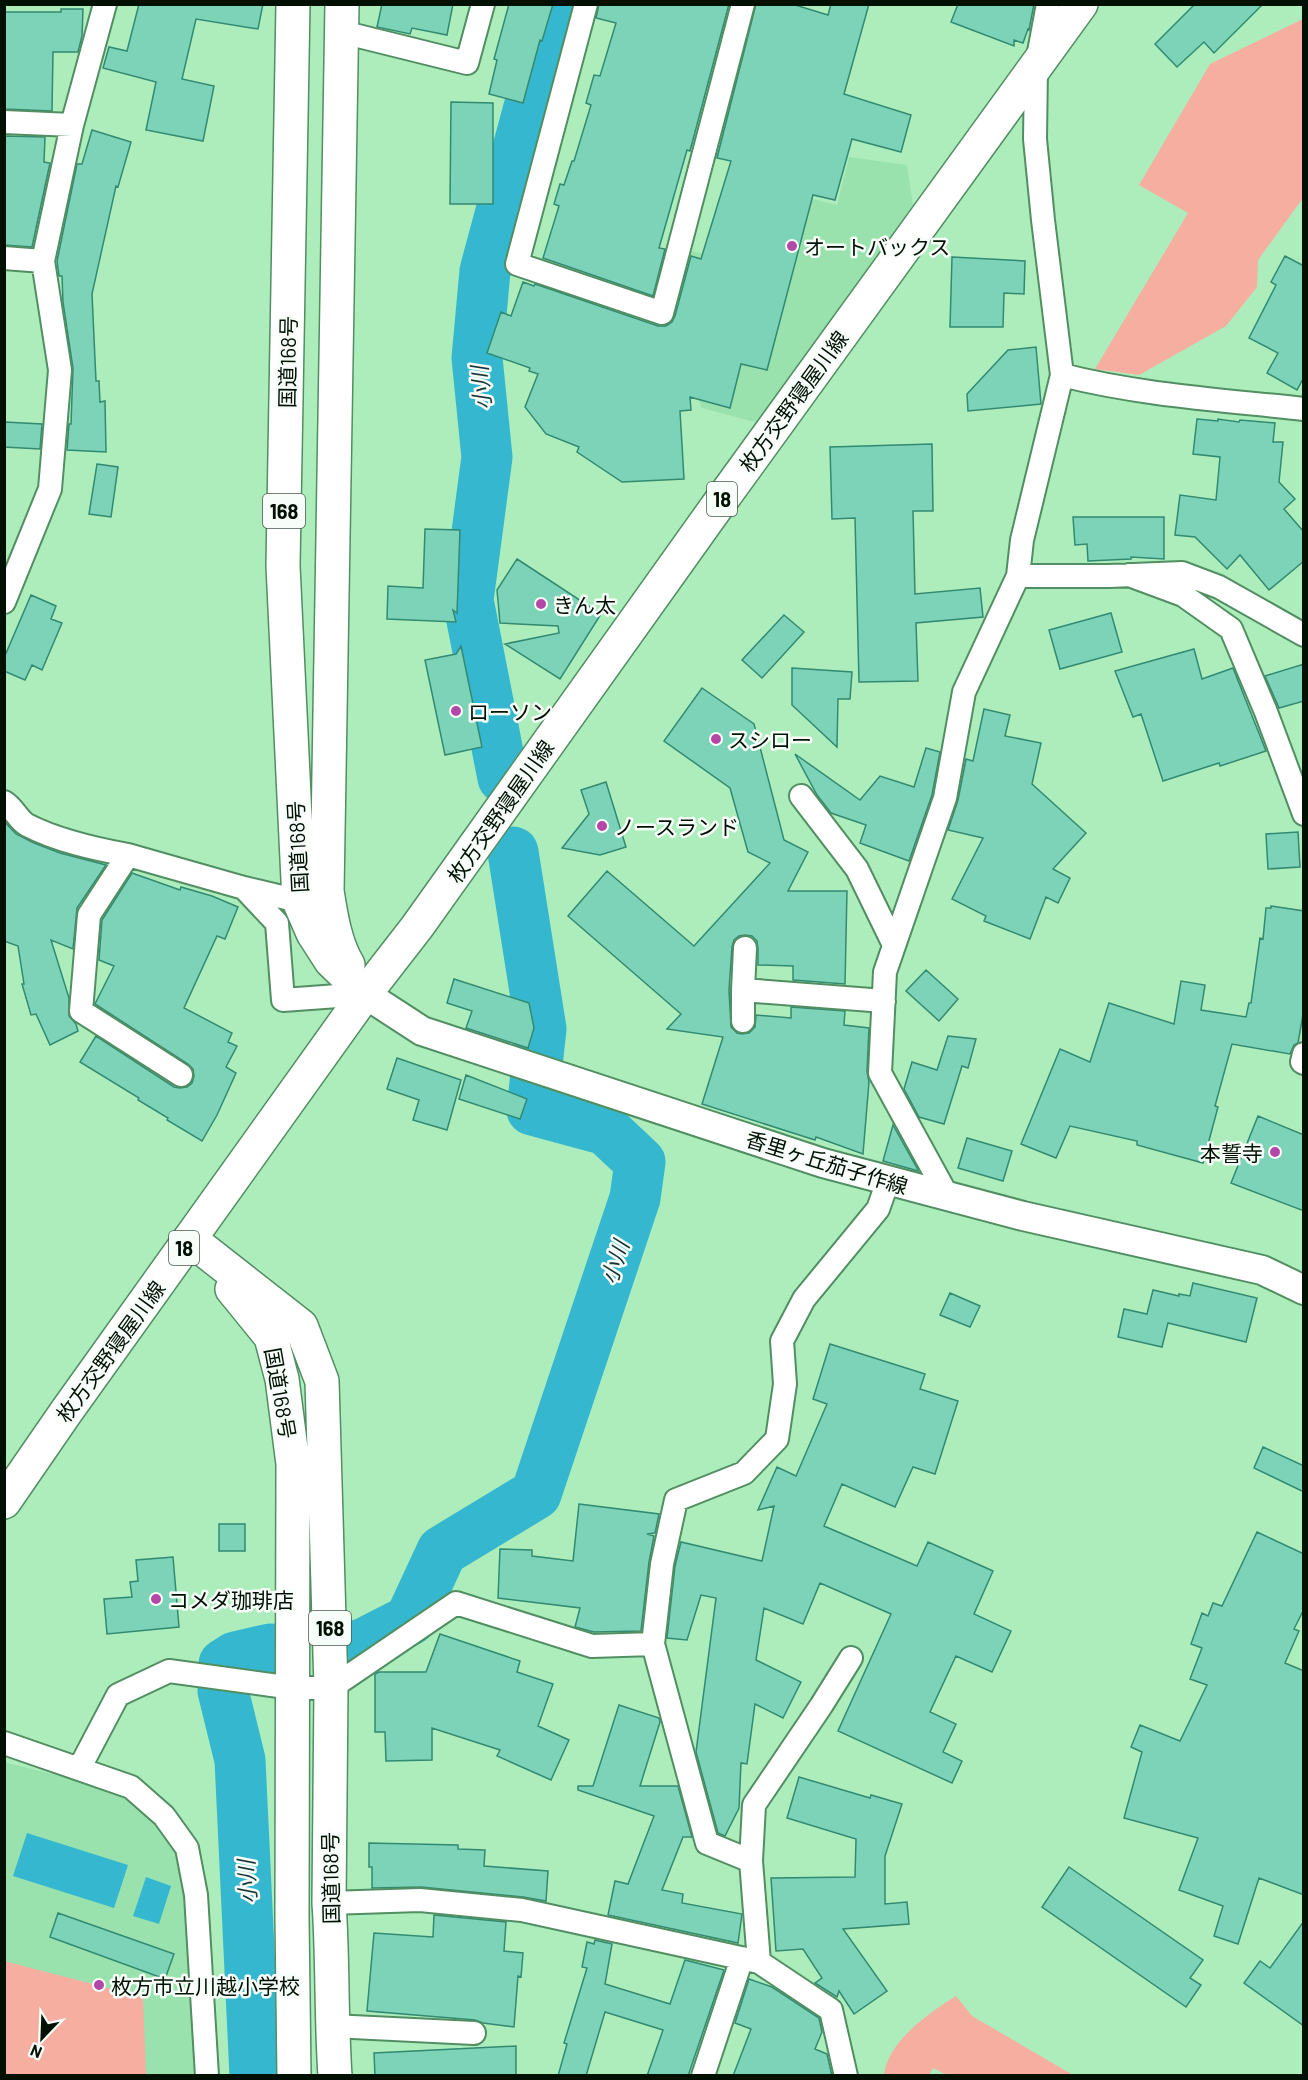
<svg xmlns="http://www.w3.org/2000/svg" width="1308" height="2080" font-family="Barlow,'Noto Sans JP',sans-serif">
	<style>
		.built { fill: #9ae2ad }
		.green { fill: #f5aea0 }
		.water { fill: #35b8cf }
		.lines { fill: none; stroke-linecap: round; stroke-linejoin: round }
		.river { stroke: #35b8cf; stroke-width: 51 }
		.building { fill: #7dd3b8; stroke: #318a72; stroke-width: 1.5 }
		.minor-casing { stroke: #518e62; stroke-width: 26 }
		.tertiary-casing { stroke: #518e62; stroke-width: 32 }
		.primary-casing { stroke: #518e62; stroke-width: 36 }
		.trunk-casing { stroke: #518e62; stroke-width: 36 }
		.minor { stroke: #fff; stroke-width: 22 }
		.tertiary { stroke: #fff; stroke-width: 28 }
		.primary { stroke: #fff; stroke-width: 33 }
		.trunk { stroke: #fff; stroke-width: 33 }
		.poi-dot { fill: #b348a8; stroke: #f7fdf8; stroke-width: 2 }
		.labels { text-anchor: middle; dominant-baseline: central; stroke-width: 5; stroke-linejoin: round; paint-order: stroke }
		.shield { fill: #f7fdf8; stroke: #4a584c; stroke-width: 1.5 }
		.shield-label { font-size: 20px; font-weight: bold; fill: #001103 }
		.poi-label { font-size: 21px; fill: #001103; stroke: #f7fdf8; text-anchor: start }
		.street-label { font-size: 21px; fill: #001103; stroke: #f7fdf8 }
		.water-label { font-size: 22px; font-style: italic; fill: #193439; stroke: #f7fdf8 }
	</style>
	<rect width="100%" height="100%" fill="#adedbc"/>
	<path class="built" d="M849,157L907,165L913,205L758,423L702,408L667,328L692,251L751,264L773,189L837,205Z
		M4,1762L128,1793L180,1848L189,1894L198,2075H5Z"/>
	<path class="green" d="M1303,19V198L1258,260L1257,287L1226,326L1139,375L1095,369L1188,213L1139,185L1210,64Z
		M4,1961L143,1997L146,2075H5Z
		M956,1996L972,2016L1073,2075H947L933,2068L929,2075H884C888,2041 929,2013 956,1996Z"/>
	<path class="water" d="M27,1833L128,1865L114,1908L13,1876Z
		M146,1877L171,1886L159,1924L133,1916Z"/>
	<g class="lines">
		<path class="river" d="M503,778L468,600L487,457L477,358L485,271L528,111L562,4
			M358,1645L363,1644L410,1620L442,1551L536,1494L635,1198L640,1162L606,1130L532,1110L541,1029L513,852
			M224,1664L235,1657L270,1649
			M223,1691L240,1760L255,2076"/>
	</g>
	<path class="building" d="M139,4H263L258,29L196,19L182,79L214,86L203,141L146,130L156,82L103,68L109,47L127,51Z
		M382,4H453L447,35L412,28L410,34L377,27Z
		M509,4H553L542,41L540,40L523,103L489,94L497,60L494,59Z
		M599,4H729L690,151L687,150L659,248L665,249L653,296L543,258L559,206L554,204L560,184L564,185L572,161H574L591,105L586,103L594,75L600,76L616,23L596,18Z
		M756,4H792L828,15L831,4H869L844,94L911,115L901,152L852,139L835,200L813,195L767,370L741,364L730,408L690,397L691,410L680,411L684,479L622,482L577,452L579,447L546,434L525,407L538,374L529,371L530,368L487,353L501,312L511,316L523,282L534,286L535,284L658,326H666L672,322L675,316L691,256L701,259L731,161L717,158Z
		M958,4H1034L1029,30L1028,29L1023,43L1014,40V46L951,22Z
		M1195,4H1263L1214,53L1204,42L1177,67L1155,44Z
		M61,9H83L82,36L78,52H53L52,111L4,109L5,12H61Z
		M451,102L493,103V204H450Z
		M92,130L131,142L118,187L116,186L92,294L96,381H99L100,402L105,401L106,452L67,450L69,424H71L73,368L63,302L62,276H59L57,261L77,164H82Z
		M4,136L45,137L44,162L50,163L32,247L4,245Z
		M1285,256L1304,266V377L1297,390L1267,373L1278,353L1249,338L1276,285L1271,282Z
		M952,257L1025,261L1024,294L1004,293L1003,327H950Z
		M1036,347L1041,404L968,411L967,394L1008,350Z
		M1197,419L1218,421V419L1239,422L1240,420L1275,423L1273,442H1283L1279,482L1295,499L1284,509L1304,532V561L1269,590L1240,555L1227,569L1195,537L1175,535L1180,495L1216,500L1220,457L1193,454Z
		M4,422L42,424L40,449L4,447Z
		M932,444L933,511H913L915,594L980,588L983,617L916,623L918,681L859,682L855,518L832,519L830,447Z
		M97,464L118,467L111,517L89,514Z
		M1073,517H1164V559L1131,557V559L1088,561L1087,544L1075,545Z
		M425,529L460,530L457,613L453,610L456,622L387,619L388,586L423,588Z
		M517,559L601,614L560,679L505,644L559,633L558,626L500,623L497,590Z
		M31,595L56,606L51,619L62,623L42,670L32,665L25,680L4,671V658Z
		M1111,613L1122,652L1060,669L1049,630Z
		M784,615L804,632L762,678L742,660Z
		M461,646L482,747L445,755L425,660L456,654Z
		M1194,649L1202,679L1233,668L1266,751L1220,766L1219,763L1163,781L1141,714L1133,717L1115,671Z
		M1304,664V701L1279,708L1265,676Z
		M792,668L852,672L850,699H838L837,747L792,705Z
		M702,688L754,724L784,840L808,852L788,891H847L845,984L793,980V966L758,965V949L757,941L752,936L745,935L739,936L734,940L732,947L729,990L731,1027L737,1033L742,1034L749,1033L755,1027L756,1015L791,1018V1007L845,1011L844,1025L869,1028L867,1072L869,1082L863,1154L816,1137L815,1140L702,1104L723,1037L667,1029L681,1014L568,916L607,871L694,946L770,863L748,852L730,788L664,741Z
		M984,709L1010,715L1005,736L1041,743L1032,784L1086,833L1053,869L1070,878L1058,903L1046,897L1030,939L984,921L986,916L952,899L983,838L948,830L958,800L966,759L973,761Z
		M926,748L940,752L932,795L909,861L860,843L866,825L831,813L817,795L795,754L860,800L880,776L914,787Z
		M606,782L626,847L600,855L562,848L589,814L581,790Z
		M4,821L16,834L34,843L60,853L106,865L77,908L73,949L51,940L69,998V1016L76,1024L78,1031L50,1045L36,1014L31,1015L22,984H24L18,946L4,941Z
		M1298,832L1300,867L1268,869L1266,834Z
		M132,873L180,890L181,887L212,896L238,907L225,939L217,936L184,1008L232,1033L228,1042L237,1046L226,1067L236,1073L217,1115L202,1141L167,1120L168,1118L138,1100L139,1098L80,1062L96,1036L174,1087L180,1088L187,1087L192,1083L194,1076L193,1069L188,1064L95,1004L114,966L99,960L102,920Z
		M1271,906L1304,911V1009L1298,1043L1294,1045L1290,1054L1232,1044L1215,1106L1218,1107L1203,1163L1137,1145V1141L1070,1126L1056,1158L1021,1144L1060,1049L1090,1062L1109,1003L1174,1024L1181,981L1205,985L1201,1010L1246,1017L1249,1003H1251L1260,938L1263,939L1266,908H1271Z
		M926,970L958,999L939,1021L906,991Z
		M454,979L529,1003L534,1028L528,1048L466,1028L472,1011L447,1003Z
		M948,1036L976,1039L968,1068L962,1066L944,1124L919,1117L904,1089L912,1062L937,1070Z
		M397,1058L461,1080L447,1130L413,1120L419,1100L387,1089Z
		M466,1075L527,1099L520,1119L459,1099Z
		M1258,1116L1304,1135V1211L1231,1183Z
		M893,1125L918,1170V1171L883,1161Z
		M967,1138L1012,1151L1003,1181L958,1168Z
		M1193,1283L1257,1298L1246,1342L1168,1323L1162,1347L1118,1337L1124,1309L1147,1314L1153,1290L1179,1296V1294L1190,1296Z
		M950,1293L980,1306L970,1327L940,1315Z
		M830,1344L925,1374L920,1389L958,1401L935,1474L913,1467L895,1507L842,1484L824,1526L917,1566L928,1542L993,1571L974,1614L1011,1631L992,1672L956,1656L930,1712L956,1724L943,1752L962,1761L952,1783L838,1731L891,1614L820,1583L803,1624L764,1608L756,1660L801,1682L783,1718L755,1704L747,1764L741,1763L739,1808L725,1836L718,1833L696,1752L716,1598L701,1595L687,1640L667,1638L675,1566L681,1542L762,1561L774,1506L758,1510L777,1467L796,1476L827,1404L813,1399Z
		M1263,1447L1304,1466V1492L1254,1468Z
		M579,1504L659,1514L655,1533L647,1534L654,1536L649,1562L641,1631L594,1632L575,1627L580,1608L498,1598L500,1549L532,1550V1556L573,1561Z
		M219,1524H245V1551H219Z
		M1257,1532L1304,1554V1609L1294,1629L1299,1631L1285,1663L1304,1671V1895L1259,1878L1238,1944L1214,1936L1223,1906L1179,1890L1198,1838L1124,1818L1142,1752L1131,1747L1140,1725L1180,1741L1207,1685L1190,1679L1202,1648L1191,1644L1202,1613L1208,1616L1213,1603L1222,1606Z
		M173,1557L179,1627L107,1634L104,1599L132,1597L130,1582L138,1581L136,1560Z
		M440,1634L520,1661L517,1672L553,1684L538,1726L569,1740L551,1780L497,1756L500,1750L432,1728V1760L386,1761L385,1732H375V1674L379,1672H426Z
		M619,1705L659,1718L660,1722L640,1786H678L692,1837H683L662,1890L683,1894L682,1903L742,1914L738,1943L608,1915L615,1881L628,1884L654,1816L578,1790V1786H593Z
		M799,1777L870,1798L871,1795L902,1804L885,1856V1904L907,1902L909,1924L843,1929L887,1991L854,2014L839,1991L837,1997L815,1983L822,1978L803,1949L776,1951L771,1878L855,1877L856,1839L787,1818Z
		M369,1843L458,1845V1849L485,1850L484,1866L548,1871L546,1901L523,1897L421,1887L372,1888V1867H369Z
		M1069,1867L1203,1960L1190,1978L1201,1985L1186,2007L1042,1907Z
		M58,1913L174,1954L165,1979L50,1937Z
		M434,1915L506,1922L504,1951L523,1953L521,1977L518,1976L514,2027L483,2023L475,2020L367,2011L374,1933L433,1937Z
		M1304,1921V2026L1244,1983L1260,1961L1270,1968Z
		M595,1940L612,1944L605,1984L670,2004L685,1960L724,1970L688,2076H647L663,2030L605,2012L586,2076H558L567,2044L564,2043L587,1968L582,1967L587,1942L594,1944Z
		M749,1979L772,1987L819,2018L822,2032L815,2049L827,2054L832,2076H733L751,2029L735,2023Z
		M516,2046V2076H375L374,2053Z"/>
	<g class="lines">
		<defs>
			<path id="minor" d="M586,4L517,264L662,313L743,4
				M342,32L467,63L483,4
				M4,122L72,125
				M4,258L43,261
				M1062,375C1140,395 1223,400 1304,409
				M1129,575L1183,595L1231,629L1266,712L1304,814
				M1018,576H1109L1182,573L1219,587L1304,635
				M4,602L50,489L60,370L43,261L72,125L105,4
				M801,796L857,869L894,945
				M4,802C14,808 18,820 27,825C58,841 95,849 128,855
				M244,888L299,901
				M745,948L743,990L884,1001
				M743,1021V990
				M1304,1054L1302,1062L1304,1063
				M181,1075L81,1011L89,915L128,855L244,888L277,923L283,1000L365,994
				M948,1197L880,1073L885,972L945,798L964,692L1018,576L1022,540L1062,375L1043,220L1035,139L1036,68L1048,4
				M653,1644L707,1843L751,1861L759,1962
				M4,1743L131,1787L164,1816L187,1848L196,1895L207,2076
				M79,1769L118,1695L169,1671L293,1688H331L456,1603L592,1646L653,1644L662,1564L676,1500L744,1473L777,1439L785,1384L782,1341L804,1299L878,1209L888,1181
				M751,1861L754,1805L821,1706L851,1658
				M329,1903L420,1900L522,1910L759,1962L831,2010L846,2076
				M332,2026L474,2033
				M703,2076L742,1958"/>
			<path id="tertiary" d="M365,994L422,1031L823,1163L1023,1216L1262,1270L1304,1290"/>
			<path id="primary" d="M4,1502L66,1412L365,994L417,927L718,505L1081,4"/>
			<path id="trunk" d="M293,4L283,566L299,901L313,933L331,961L365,994
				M342,4L327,891C331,916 335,943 348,965
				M190,1239L301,1326L322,1381L331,1688L329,1903C333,1960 331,2018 335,2076
				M232,1289L271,1337L282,1379L293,1464L292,1917L294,2076"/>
		</defs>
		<use href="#minor" class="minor-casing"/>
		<use href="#tertiary" class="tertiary-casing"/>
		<use href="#primary" class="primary-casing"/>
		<use href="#trunk" class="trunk-casing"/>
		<use href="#minor" class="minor"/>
		<use href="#tertiary" class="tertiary"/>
		<use href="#primary" class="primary"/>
		<use href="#trunk" class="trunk"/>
	</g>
	<g class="poi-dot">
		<circle cx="792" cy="246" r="6"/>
		<circle cx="541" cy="604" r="6"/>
		<circle cx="456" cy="711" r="6"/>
		<circle cx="716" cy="739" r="6"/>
		<circle cx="602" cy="826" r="6"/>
		<circle cx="1275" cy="1152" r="6"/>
		<circle cx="156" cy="1599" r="6"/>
		<circle cx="99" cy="1985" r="6"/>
	</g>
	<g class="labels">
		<g class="shield">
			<rect x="707" y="482" width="30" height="34" rx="4.5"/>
			<rect x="263" y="494" width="42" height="34" rx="4.5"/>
			<rect x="169" y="1231" width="30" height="34" rx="4.5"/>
			<rect x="309" y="1611" width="42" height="34" rx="4.5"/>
		</g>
		<g class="shield-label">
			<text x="722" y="499">18</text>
			<text x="284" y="511">168</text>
			<text x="184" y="1248">18</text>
			<text x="330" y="1628">168</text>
		</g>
		<g class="poi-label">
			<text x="804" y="246">オートバックス</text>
			<text x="553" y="604">きん太</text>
			<text x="468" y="711">ローソン</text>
			<text x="728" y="739">スシロー</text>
			<text x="614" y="826">ノースランド</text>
			<text x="1263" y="1152" text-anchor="end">本誓寺</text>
			<text x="168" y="1599">コメダ珈琲店</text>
			<text x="111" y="1985">枚方市立川越小学校</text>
		</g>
		<g class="street-label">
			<text transform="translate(287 362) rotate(-89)">国道168号</text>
			<text transform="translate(793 401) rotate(-54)">枚方交野寝屋川線</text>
			<text transform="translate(500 811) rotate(-55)">枚方交野寝屋川線</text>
			<text transform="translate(297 847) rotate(-93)">国道168号</text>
			<text transform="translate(827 1162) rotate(17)">香里ヶ丘茄子作線</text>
			<text transform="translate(110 1351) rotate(-54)">枚方交野寝屋川線</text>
			<text transform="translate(281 1393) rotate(80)">国道168号</text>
			<text transform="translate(330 1878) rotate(-91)">国道168号</text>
		</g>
		<g class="water-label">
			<text transform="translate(480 388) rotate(-95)">小川</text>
			<text transform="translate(614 1262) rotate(-72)">小川</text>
			<text transform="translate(246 1882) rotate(-93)">小川</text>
		</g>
	</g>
	<rect width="1308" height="2080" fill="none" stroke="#001103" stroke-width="12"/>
	<g transform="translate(42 2038) rotate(203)" stroke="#f7fdf8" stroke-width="4.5" paint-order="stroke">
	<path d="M0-4.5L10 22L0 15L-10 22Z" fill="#001103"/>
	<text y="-9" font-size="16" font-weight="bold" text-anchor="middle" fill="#001103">N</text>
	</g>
</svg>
